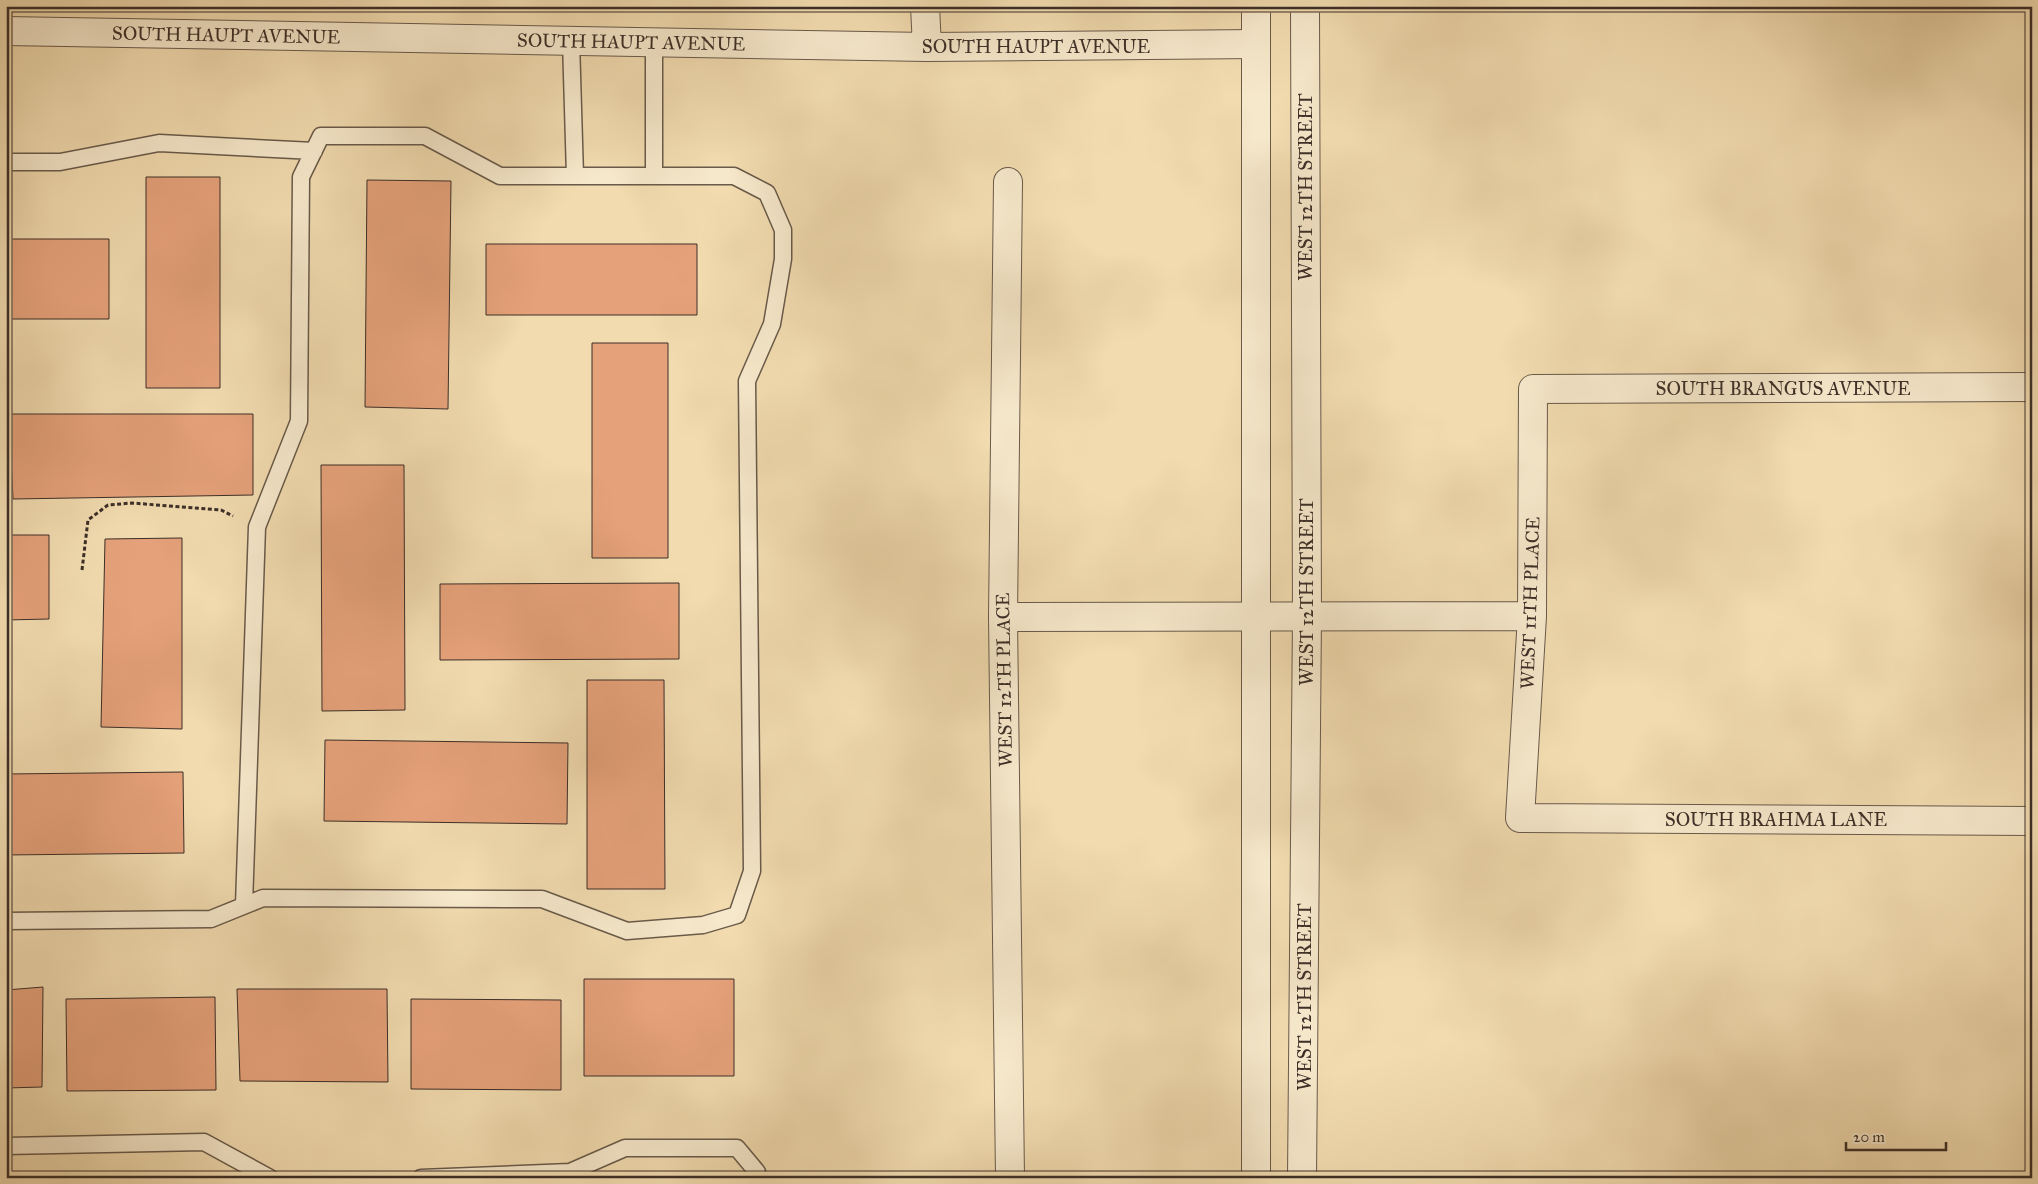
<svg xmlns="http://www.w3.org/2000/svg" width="2038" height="1184" font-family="'IM FELL Great Primer',serif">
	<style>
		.building { fill: #e5a17a; stroke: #3c2f28 }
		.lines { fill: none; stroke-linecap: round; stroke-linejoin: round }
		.service-casing { stroke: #695a4a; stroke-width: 19 }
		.minor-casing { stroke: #695a4a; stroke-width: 30 }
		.tertiary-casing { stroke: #695a4a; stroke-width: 30 }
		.path { stroke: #3c2f28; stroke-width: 3; stroke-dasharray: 4 2.5; stroke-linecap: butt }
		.service { stroke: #f6e8cb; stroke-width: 16 }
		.minor { stroke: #f6e8cb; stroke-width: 28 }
		.tertiary { stroke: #f6e8cb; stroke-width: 28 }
		.labels { text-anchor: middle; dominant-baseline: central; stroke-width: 4; stroke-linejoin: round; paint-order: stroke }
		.street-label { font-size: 19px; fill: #3c2f28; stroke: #f6e8cb }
	</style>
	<rect width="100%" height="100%" fill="#f1dbaf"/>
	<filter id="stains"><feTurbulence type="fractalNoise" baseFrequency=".004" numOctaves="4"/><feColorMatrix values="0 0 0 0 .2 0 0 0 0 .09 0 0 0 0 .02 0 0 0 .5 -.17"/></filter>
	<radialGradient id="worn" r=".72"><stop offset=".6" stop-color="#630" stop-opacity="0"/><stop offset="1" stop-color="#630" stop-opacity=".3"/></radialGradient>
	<path class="building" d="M146,177H220V388H146Z
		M367,180L451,181L448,409L365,407Z
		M6,239H109V319H6Z
		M486,244H697V315H486Z
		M592,343H668V558H592Z
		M9,414H253V495L13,499Z
		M321,465H404L405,710L322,711Z
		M6,535H49V619L6,620Z
		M182,538V729L101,727L105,539Z
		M679,583V659L440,660V584Z
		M587,680H664L665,889H587Z
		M325,740L568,743L567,824L324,821Z
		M183,772L184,853L6,855V774Z
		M584,979H734V1076H584Z
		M43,987L42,1087L6,1088V990Z
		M237,989H387L388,1082L240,1081Z
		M215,997L216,1090L67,1091L66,999Z
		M411,999L561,1000V1090L411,1089Z"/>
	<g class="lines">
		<defs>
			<path id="service" d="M571,41L575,176
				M654,43V176
				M6,162H60L159,143L314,151
				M6,921L211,919L263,898L542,899L627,931L703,925L737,915L752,871L747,381L772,324L783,259V230L767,193L734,176H500L425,136H321L301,177L299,421L257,527L244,905
				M6,1146L204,1142L270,1178
				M421,1178L570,1172L625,1148H737L757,1172V1178"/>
			<path id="minor" d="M925,6L927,47
				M6,31L927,47L1256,44
				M1008,182L1003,617L1010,1178
				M2032,387L1533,389L1532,616L1520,818L2032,821
				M1003,617L1532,616"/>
			<path id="tertiary" d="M1256,1178V6
				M1302,1178L1307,616L1305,6"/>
		</defs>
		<use href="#service" class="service-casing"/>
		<use href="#minor" class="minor-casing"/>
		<use href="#tertiary" class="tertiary-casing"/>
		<path class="path" d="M82,570L88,520L108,505L132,503L221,510L233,516"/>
		<use href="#service" class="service"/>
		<use href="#minor" class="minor"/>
		<use href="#tertiary" class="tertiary"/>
	</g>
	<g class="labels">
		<g class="street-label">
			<text transform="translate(226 35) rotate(1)">SOUTH HAUPT AVENUE</text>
			<text transform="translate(631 42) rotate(1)">SOUTH HAUPT AVENUE</text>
			<text x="1036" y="46">SOUTH HAUPT AVENUE</text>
			<text transform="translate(1305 187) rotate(-90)">WEST 12TH STREET</text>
			<text x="1783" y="388">SOUTH BRANGUS AVENUE</text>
			<text transform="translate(1306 592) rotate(-90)">WEST 12TH STREET</text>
			<text transform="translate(1530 603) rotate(-88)">WEST 11TH PLACE</text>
			<text transform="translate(1004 680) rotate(-91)">WEST 12TH PLACE</text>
			<text x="1776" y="819">SOUTH BRAHMA LANE</text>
			<text transform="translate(1304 997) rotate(-90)">WEST 12TH STREET</text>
		</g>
	</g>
	<rect width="2038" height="1184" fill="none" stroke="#f1dbaf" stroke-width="25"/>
	<rect x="8" y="8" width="2023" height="1169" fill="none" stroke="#3c2f28" stroke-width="2.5"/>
	<rect x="12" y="12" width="2013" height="1159" fill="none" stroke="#3c2f28"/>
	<path d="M1846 1142v8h100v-8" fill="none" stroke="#3c2f28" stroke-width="2.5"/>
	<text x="1853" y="1142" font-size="15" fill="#3c2f28" stroke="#f6e8cb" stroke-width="4" paint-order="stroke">20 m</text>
	<rect width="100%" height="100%" filter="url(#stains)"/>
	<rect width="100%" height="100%" fill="url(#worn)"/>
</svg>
